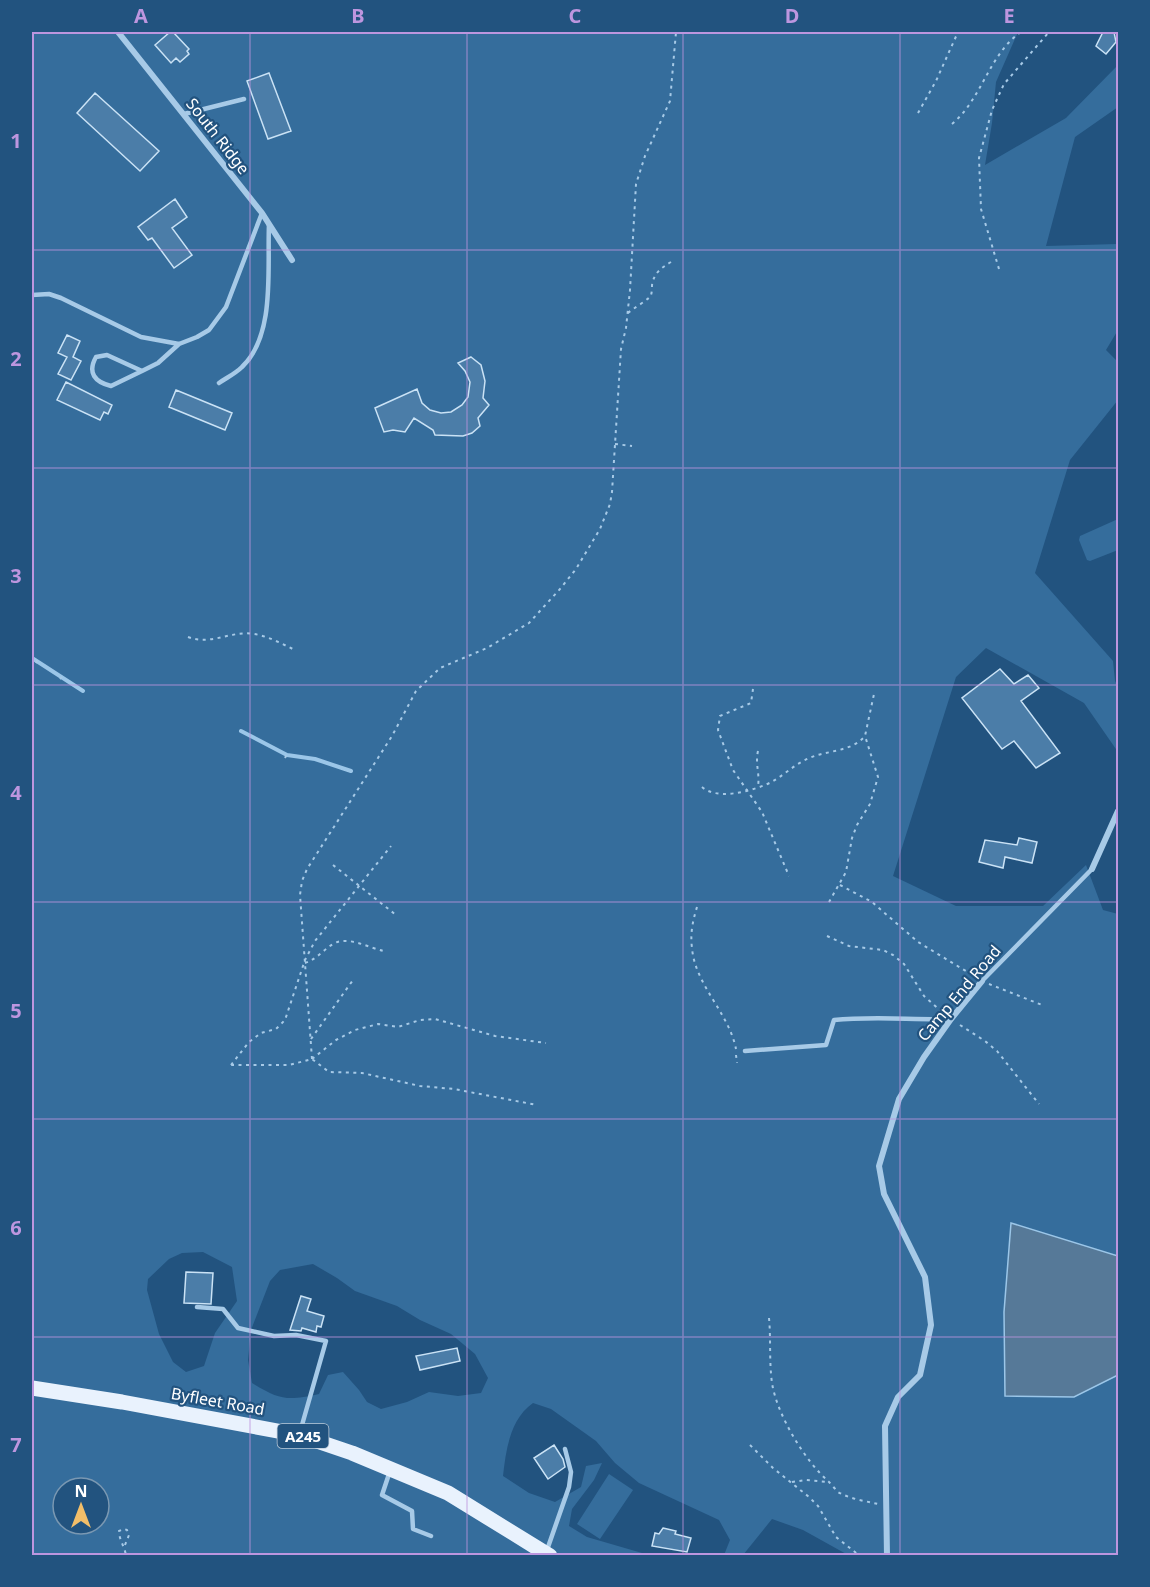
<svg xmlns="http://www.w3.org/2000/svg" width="1150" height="1587" font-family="'Noto Sans',sans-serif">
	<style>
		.green { fill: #356d9c; fill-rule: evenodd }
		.water { fill: #567998; stroke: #9bc6e8; stroke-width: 1.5 }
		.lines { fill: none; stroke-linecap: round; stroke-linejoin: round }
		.stream { stroke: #9bc6e8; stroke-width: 4 }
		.building { fill: #4b7da8; stroke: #cae2f5; stroke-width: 1.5 }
		.path { stroke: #a7cae7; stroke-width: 2; stroke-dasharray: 3 4.5; stroke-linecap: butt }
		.service { stroke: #a7cae7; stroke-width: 4.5 }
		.minor { stroke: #a7cae7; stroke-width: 6 }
		.primary { stroke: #e9f2fd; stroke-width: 15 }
		.grid { fill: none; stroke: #bd96df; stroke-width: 1.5; stroke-opacity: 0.55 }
		.labels { text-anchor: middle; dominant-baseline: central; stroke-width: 4.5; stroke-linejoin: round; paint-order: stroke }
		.shield { fill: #22537f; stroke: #bdcbd9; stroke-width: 1.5 }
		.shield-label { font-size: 15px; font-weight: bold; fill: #fff }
		.street-label { font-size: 16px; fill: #fff; stroke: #22537f }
		.neatline { fill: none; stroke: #bd96df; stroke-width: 2 }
		.grid-label { font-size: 20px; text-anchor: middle; font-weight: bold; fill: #bd96df }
	</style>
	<rect width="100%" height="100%" fill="#22537f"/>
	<path class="green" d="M32,32H1018L996,82L992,123L985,165L1066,118L1118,65V107L1075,137L1046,246L1118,244V330L1106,350L1118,362V400L1070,460L1035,573L1113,661L1115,681L1118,687V752L1084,703L986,648L956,677L893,876L956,906H1043L1086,865L1103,910L1118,914V1555H848L803,1530L772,1519L743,1555H724L730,1540L719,1520L639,1483L615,1463L596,1441L551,1409L533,1403C510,1419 506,1450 503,1476L529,1493L555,1502L581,1487L586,1466L602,1463L594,1480L572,1509L569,1526L587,1537L642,1553L643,1555L32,1556ZM203,1252L232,1267L237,1301L215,1333L204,1366L186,1372L173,1362L159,1334L147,1290L148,1279L169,1259L182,1253ZM313,1264L337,1278L355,1291L397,1306L420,1320L451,1334L475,1354L488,1378L481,1393L458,1396L429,1392L407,1402L381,1409L367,1402L359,1390L343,1372L328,1375L319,1394C287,1401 280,1400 252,1383L248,1360L251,1330L270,1281L280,1270ZM63,1488H99V1524H63Z
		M1118,519V550L1090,561L1087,560L1079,540L1080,536Z
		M609,1474L633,1490L600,1539L577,1524Z"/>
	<path class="water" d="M1011,1223L1118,1256V1375L1074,1397L1005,1396L1004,1312Z"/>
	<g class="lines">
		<path class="stream" d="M32,658L83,691
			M241,731L287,755L315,759L351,771"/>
	</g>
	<path class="building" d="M170,32H173L189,49L187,51L189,54L180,62L176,58L171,63L155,45Z
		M1103,32H1114L1116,42L1106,54L1096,46Z
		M269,73L291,131L268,139L247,81Z
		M95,93L159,151L140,171L77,113Z
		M175,199L187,217L172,228L192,255L174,268L152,238L148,240L138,227Z
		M67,335L80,341L73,357L81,361L71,380L58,374L67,357L58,353Z
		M471,357L481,365L485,381L483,398L489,405L478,418L480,426L472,433L463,436L435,435L433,430L414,418L405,432L393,430L384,432L375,408L417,389L422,403L430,410L441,413L451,412L462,405L468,397L470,382L465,371L458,363Z
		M66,382L112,405L108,414L104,412L100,420L57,400Z
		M176,390L232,413L225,430L169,407Z
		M1000,669L1014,684L1028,675L1039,688L1021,701L1060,753L1036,768L1014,741L1002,749L962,698Z
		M1019,838L1037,842L1032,863L1005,857L1003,868L979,862L985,840L1017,845Z
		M186,1272L213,1273L211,1304L184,1303Z
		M301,1296L311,1299L307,1311L324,1316L321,1327L317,1326L316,1332L302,1328L301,1331L290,1330Z
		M457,1348L460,1361L420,1370L416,1356Z
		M554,1445L563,1459L565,1467L548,1479L534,1458Z
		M663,1528L676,1531L675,1534L691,1538L687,1552L652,1546L655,1533L659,1534Z"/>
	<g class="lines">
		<path class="path" d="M918,113L936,81L958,32
			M952,124C982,99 989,54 1021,32
			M999,269L981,209L979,158L992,110L1004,84L1049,32
			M628,313C632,309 650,299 651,295C652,292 652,287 652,285C654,273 661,268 671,262
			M615,444L632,446
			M188,637C211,646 231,630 254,634C268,636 282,644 295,650
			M36,663L38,659
			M60,679L63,676
			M753,689L751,703L720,716L718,730L733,770L762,812L789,876
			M758,751C755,764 760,774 758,786
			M285,758L288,752
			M702,787C717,800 747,792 765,785C780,779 791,767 805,760C823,750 851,753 865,736L874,694
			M333,865L396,915
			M840,885L872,902L918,942L974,976
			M829,902L846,872L852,838L857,825L870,804L878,777L865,736
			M697,907C693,920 690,933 692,948C695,985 729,1013 736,1049
			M827,936L849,946L883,950L893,955L904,964L924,996L941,1011
			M305,963C317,959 323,950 333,944C348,935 368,948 384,951
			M989,984L1042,1005
			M960,1025L985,1041L997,1051L1039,1104
			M311,1039L353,980
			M736,1055L737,1063
			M312,1059L300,895L302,881L307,869L392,736L416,691L440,668L487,648L529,623L560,589L576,569L600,529L610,504L612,492L621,349L626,328L630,290L636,184L645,156L670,101L676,32
			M312,1059L336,1040L355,1030L378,1024L398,1027L420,1020L435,1019L495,1036L546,1043
			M231,1065H289L312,1059L329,1072L362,1073L420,1086L454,1089L537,1105
			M231,1065L249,1042L261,1033L276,1029L285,1020L305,960L315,941L391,846
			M769,1318C771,1339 769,1361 772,1383C777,1415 805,1461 829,1482C832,1485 835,1489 838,1492C850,1499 865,1501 878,1504
			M750,1445L773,1468L809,1497L818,1506L836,1537L860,1556
			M792,1482L806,1480L828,1482
			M125,1545L129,1535L127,1530L124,1529L119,1531C119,1540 125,1547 126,1556"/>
		<path class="service" d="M184,114L244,99
			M32,295L49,294L61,298L141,337L179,344L197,337L209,330L226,307L262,213
			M142,371L111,386C95,382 87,373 96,357L107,355L142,371L158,363L179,344
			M219,383C226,378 235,374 242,367C276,335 267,267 269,224
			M982,981L1092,869
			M745,1051L826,1045L834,1020C873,1016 912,1020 951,1019
			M197,1307L223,1309L238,1328L274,1336L296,1335L326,1341L300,1432
			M390,1471L382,1495L412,1511L413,1529L431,1536
			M547,1550L569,1487L571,1472L565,1449"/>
		<path class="minor" d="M118,32L262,213L292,260
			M1092,869L1118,811
			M887,1556L885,1426L898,1397L920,1375L931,1325L925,1277L884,1194L879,1166L899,1099L924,1057L951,1019L982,981"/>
		<path class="primary" d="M32,1388L122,1402L299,1435L352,1453L448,1493L550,1556"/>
	</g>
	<path class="grid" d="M250,32V1556M467,32V1556M683,32V1556M900,32V1556M32,250H1118M32,468H1118M32,685H1118M32,902H1118M32,1119H1118M32,1337H1118"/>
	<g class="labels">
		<rect class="shield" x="277.5" y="1424" width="51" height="24" rx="4.5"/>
		<g class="shield-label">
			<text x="303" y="1436">A245</text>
		</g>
		<g class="street-label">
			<text transform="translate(218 136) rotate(52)">South Ridge</text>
			<text transform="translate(959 993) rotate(-50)">Camp End Road</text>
			<text transform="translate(218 1401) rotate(10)">Byfleet Road</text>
		</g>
	</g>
	<rect width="1150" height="1587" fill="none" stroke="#22537f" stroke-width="66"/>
	<g transform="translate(81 1506)"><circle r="28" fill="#22537f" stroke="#7a98b2" stroke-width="1.5"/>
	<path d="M0-4.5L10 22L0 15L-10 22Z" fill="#f2be69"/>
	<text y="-9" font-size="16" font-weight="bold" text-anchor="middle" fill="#ffffff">N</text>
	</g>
	<rect x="33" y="33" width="1084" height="1521" class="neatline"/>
	<g class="grid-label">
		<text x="141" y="23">A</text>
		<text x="358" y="23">B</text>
		<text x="575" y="23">C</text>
		<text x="792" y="23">D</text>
		<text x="1009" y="23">E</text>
		<text x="16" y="148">1</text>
		<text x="16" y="366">2</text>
		<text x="16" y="583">3</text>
		<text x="16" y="800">4</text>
		<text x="16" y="1018">5</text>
		<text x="16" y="1235">6</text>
		<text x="16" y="1452">7</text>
	</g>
</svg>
